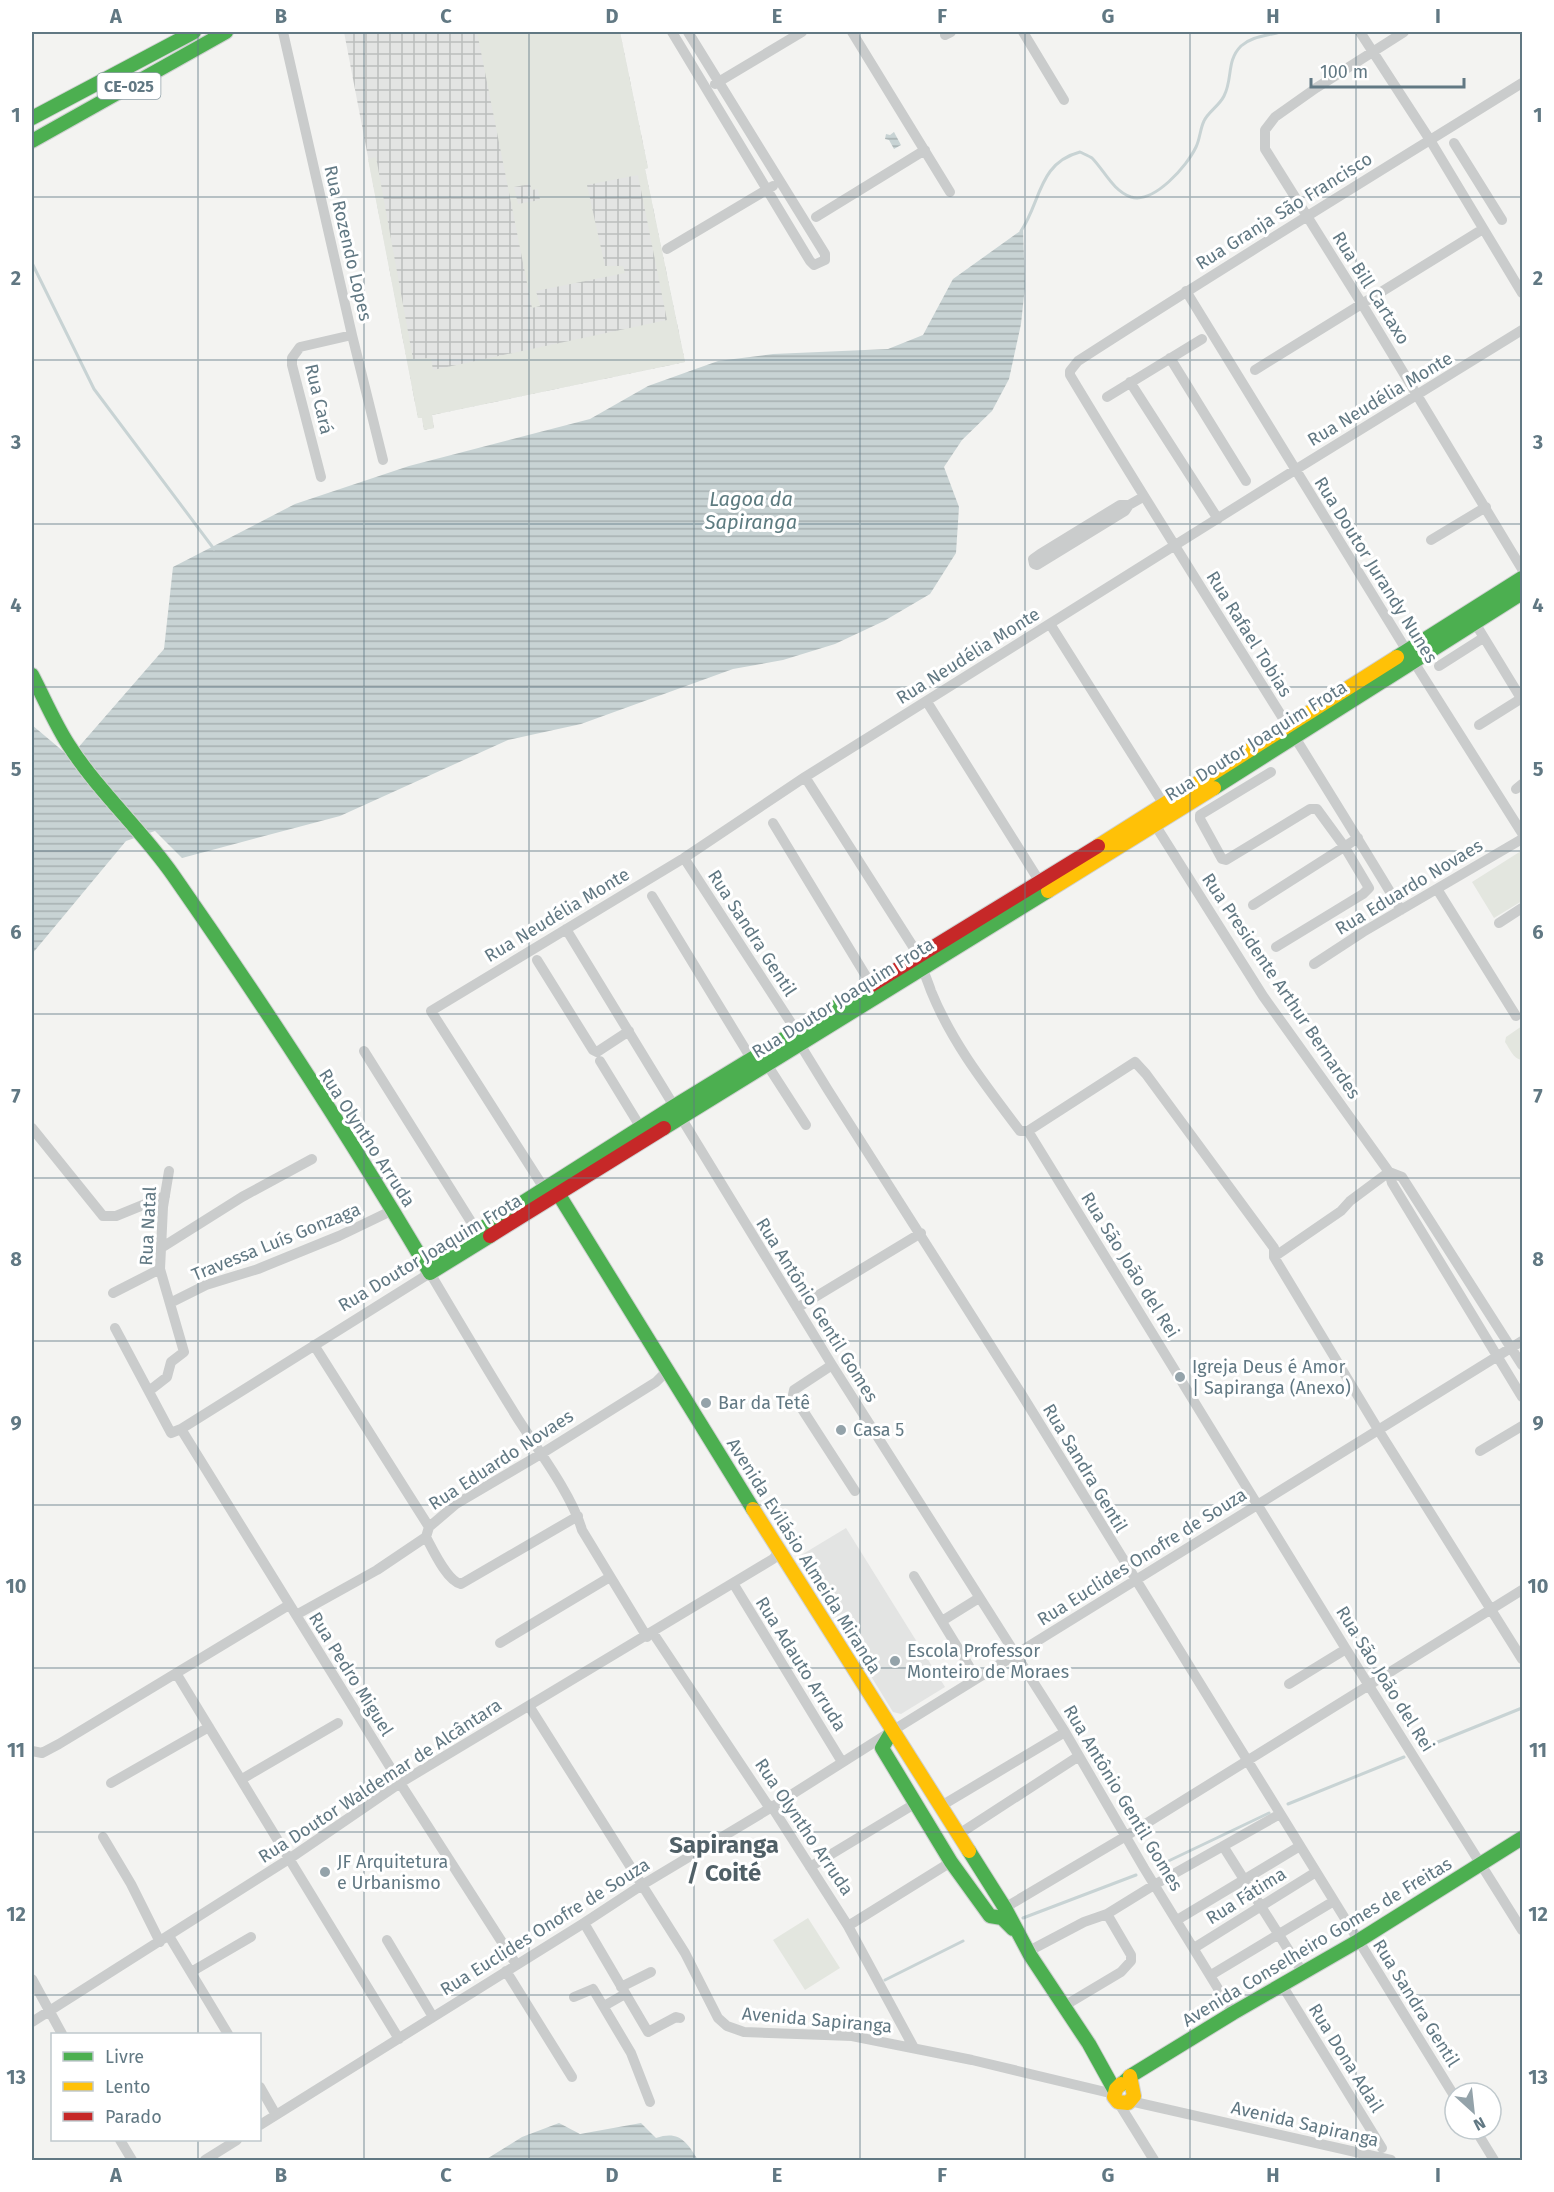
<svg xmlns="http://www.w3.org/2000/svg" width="1554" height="2192" font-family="'Fira Sans',sans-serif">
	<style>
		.built { fill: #e3e4e3 }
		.industrial { fill: url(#industrial-grid) }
		.grass { fill: #e3e6df; fill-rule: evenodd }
		.water { fill: url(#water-rules) }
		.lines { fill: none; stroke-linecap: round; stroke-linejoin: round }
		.stream { stroke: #c8d3d4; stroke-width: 3 }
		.fast-casing { stroke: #cfd1d1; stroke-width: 16 }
		.slow-casing { stroke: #cfd1d1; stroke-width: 16 }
		.jam-casing { stroke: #cfd1d1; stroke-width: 16 }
		.street { stroke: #cacccc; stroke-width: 10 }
		.fast { stroke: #4caf50; stroke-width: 14 }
		.slow { stroke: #ffc107; stroke-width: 14 }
		.jam { stroke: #c62828; stroke-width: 14 }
		.grid { fill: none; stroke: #617883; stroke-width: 1.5; stroke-opacity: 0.55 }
		.poi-dot { fill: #94a3aa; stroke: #fff; stroke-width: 2 }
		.labels { text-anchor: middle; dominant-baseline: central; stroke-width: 6; stroke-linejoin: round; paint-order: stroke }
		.shield { fill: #fff; stroke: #90a0a8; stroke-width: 1.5 }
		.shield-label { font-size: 16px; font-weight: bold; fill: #617883 }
		.street-label { font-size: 18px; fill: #617883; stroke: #fff }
		.poi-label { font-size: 18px; fill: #617883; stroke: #fff; text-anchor: start }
		.water-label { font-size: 20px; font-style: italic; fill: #5d7b80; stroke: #fff }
		.district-label { font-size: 24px; font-weight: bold; fill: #506067; stroke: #fff }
		.neatline { fill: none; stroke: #617883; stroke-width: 2 }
		.grid-label { font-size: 20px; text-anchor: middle; font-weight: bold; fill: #617883 }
	</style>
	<defs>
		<pattern id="industrial-grid" width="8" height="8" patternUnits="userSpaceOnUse" patternTransform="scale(1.5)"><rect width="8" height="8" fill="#e3e4e3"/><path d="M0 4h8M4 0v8" fill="none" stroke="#bbbebd"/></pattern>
		<pattern id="water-rules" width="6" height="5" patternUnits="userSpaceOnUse" patternTransform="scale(1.5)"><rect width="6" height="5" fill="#c8d3d4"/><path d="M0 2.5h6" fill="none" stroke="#a6b0b1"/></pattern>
	</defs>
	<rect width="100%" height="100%" fill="#f3f3f1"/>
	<path class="built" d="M846,1528L945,1687L901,1714L893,1712L798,1557Z"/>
	<path class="industrial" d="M344,32H620L648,168L645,169L685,362L432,415L434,428L424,430L422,418H418Z"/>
	<path class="grass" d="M477,32H620L648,168L645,169L685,362L432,415L434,428L424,430L422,418H418L368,159L376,157L413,359L431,358L433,370L667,320L638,175L587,185L605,266H623L625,273L536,291L540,306L532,308ZM530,184L532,190L538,189L540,200L518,204L514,187Z
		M1521,851L1522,854V901L1494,918L1472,882Z
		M1522,1026V1060C1513,1059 1510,1049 1505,1042L1506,1037Z
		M808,1918L840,1968L805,1990L773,1940Z"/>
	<path class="water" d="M894,132L901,145L894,149L889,140L885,139L886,134L890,135Z
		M1023,229L1025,286L1021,324L1009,379L992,411L962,440L944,467L959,507L956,553L930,594L884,621L835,644L783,660L733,669L581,724L508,740L340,816L182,858L155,831L126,841L32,954V725L70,757L164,649L173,567L295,504L409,466L590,419L648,386L718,361L773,354L888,349L923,335L953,279Z
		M559,2123L580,2134L641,2123L656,2138C679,2130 687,2142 698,2160H485L522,2137Z"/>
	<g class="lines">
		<path class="stream" d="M1021,231C1041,202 1038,163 1080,152C1084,154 1089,156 1092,158C1104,170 1113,191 1131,197C1154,204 1187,166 1196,147C1200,139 1200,129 1204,121C1208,112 1219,106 1224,96C1233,79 1226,61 1241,46C1252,36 1267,36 1280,32
			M32,263L94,389L214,549
			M1423,1748L1522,1708
			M1288,1804L1404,1757
			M1158,1866L1269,1813
			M1023,1918L1136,1875
			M885,1980L963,1941"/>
		<defs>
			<path id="fast" d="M32,118L194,32
				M32,141L226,32
				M1397,657L1522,578
				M32,675C44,698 54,722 68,744C98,791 141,829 173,875C263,1004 350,1137 430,1273L490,1236
				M1214,788L1522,593
				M664,1128L1048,891
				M552,1189L559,1195L753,1509
				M426,1264L673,1107L870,986
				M892,1731L882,1748L951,1862L990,1916L1002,1918L1013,1929
				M969,1851L1005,1908L1030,1955L1089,2044L1115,2091
				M1122,2084L1132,2075L1233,2013L1358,1941L1522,1838"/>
			<path id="slow" d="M1098,846L1397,657
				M1048,891L1214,788
				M753,1509L969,1851
				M1121,2084L1116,2089L1114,2097L1118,2102L1128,2103L1134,2096L1130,2076"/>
			<path id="jam" d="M870,986L1098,846
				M490,1236L664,1128"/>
		</defs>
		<use href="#fast" class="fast-casing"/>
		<use href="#slow" class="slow-casing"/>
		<use href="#jam" class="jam-casing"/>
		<path class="street" d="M283,32L352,335L383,460
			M672,32L810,261L814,265L825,260V254L688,32
			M852,32L950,192
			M1023,32L1064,100
			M1360,32L1430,140L1522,293
			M1404,32L1316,88L1275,117L1265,130V149L1362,304L1522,569
			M945,35L951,32
			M715,84L802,32
			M1454,143L1502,220
			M816,217L925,150
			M667,249L773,186
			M1186,291L1407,651L1522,833
			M1170,358L1246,481
			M1255,370L1483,229
			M1130,382L1218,519
			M1107,397L1202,339
			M321,477L292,365V358L300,347L352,335
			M1129,505L1125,511L1037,565L1034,564L1033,559L1040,554L1120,505H1129L1143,497
			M1431,540L1486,507
			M1472,618L1522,700
			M1050,624L1168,811
			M1439,666L1483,638
			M927,702L1043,887
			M1479,725L1522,698
			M1271,772L1200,815V819L1222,859L1226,860L1310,809H1317L1344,846L1369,888L1363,894L1276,947
			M805,777L919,956C922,969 927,979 931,991C952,1043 986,1086 1020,1131H1028L1346,1649L1522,1930
			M1516,789L1522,784
			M1152,820L1263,996L1389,1172L1392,1183L1522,1397
			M773,823L872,986
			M684,858L797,1032L801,1046L828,1090L1022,1395L1455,2097
			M1437,889L1516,1016
			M652,896L752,1060
			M1253,905L1358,838
			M1401,910C1293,730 1178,555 1070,375V371L1078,361C1225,266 1374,175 1522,83
			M1499,923L1522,908
			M566,929L832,1365L1065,1732L1144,1868L1233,2013
			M537,960L593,1050L597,1052L629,1031
			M1314,964L1363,932L1522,839
			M364,1051L480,1236
			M600,1061L641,1128
			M768,1066L806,1125
			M32,1128L103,1216H116L165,1196
			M1028,1131L1135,1062L1146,1074L1274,1248V1257L1379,1431L1522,1659
			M1389,1172L1402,1177L1522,1365
			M550,1187L542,1185L431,1011L684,858L805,777L1295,470L1522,330
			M161,1248L242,1197L312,1159
			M1274,1257L1341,1211L1350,1201L1389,1172
			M113,1293L160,1269
			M170,1303L206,1285L258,1269L339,1236L393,1210
			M797,1308L921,1233
			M115,1328L171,1433L181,1429L430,1273C459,1322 488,1371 518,1419C538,1450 572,1495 582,1530L647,1637
			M314,1345L429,1527
			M832,1365L794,1390L793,1395L855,1491
			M149,1391L167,1377L171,1362L184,1352L160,1269L163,1207L169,1171
			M181,1429L400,1783L516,1964
			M1480,1451L1522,1426
			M426,1537C433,1550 447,1581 461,1584L578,1516
			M914,1576L969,1666
			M733,1583L842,1762
			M296,1615L377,1570L426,1537L429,1527L456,1504L541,1454L656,1382L667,1371
			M942,1621L979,1598
			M653,1633L767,1804L772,1807L848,1926L914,2048
			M500,1643L610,1577
			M176,1673L399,2039
			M1289,1684L1346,1649
			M529,1706L685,1953L718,2018L727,2026L744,2032L852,2036L972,2060L1114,2094
			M32,1751L42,1753L59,1744L289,1605
			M242,1779L338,1723
			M111,1783L209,1727
			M941,1806L1065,1732
			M959,1834L1079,1756
			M103,1837L131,1884L160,1942
			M1223,1846L1303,1973
			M810,1867L916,1803
			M1001,1910L1126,1836L1522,1590
			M1177,1920L1300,1846
			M584,1923L648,2032L676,2017L680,2018
			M848,1926L951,1862
			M169,1936L228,2034
			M387,1940L433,2017
			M1194,1948L1316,1872
			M1029,1951L1084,1922L1107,1914L1154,1885L1280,1814
			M506,1971L572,2077
			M191,1972L251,1937
			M1211,1975L1334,1901
			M32,1979L62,2034
			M1282,1985L1382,2148
			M621,1987L651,1972
			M574,1997L593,1989L631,2053L650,2102
			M604,2006L625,1994
			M1064,2006L1121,1972L1131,1961V1955L1107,1914
			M32,2022L289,1859L400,1783L773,1559L779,1552
			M260,2087L276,2115
			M1130,2101L1391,2160
			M1118,2102L1154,2160
			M260,2125L584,1923L642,1885L772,1807L892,1731L1522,1341
			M1475,2129L1494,2160
			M120,2140L132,2160
			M205,2160L237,2140"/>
		<use href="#fast" class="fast"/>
		<use href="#slow" class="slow"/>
		<use href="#jam" class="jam"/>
	</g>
	<path class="grid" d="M198,32V2034M364,32V2160M529,32V2160M694,32V2160M860,32V2160M1025,32V2160M1190,32V2160M1356,32V2160M32,197H1522M32,360H1522M32,524H1522M32,687H1522M32,851H1522M32,1014H1522M32,1178H1522M32,1341H1522M32,1505H1522M32,1668H1522M32,1832H1522M32,1995H1522M198,2140V2160"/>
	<g class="poi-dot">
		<circle cx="1180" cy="1377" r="6"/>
		<circle cx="706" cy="1403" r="6"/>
		<circle cx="841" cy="1430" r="6"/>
		<circle cx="895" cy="1661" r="6"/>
		<circle cx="325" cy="1872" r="6"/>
	</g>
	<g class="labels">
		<rect class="shield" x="97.5" y="73" width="63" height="26" rx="4.5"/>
		<g class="shield-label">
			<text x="129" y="86">CE-025</text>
		</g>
		<g class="street-label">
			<text transform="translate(1284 211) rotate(-32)">Rua Granja São Francisco</text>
			<text transform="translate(348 243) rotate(77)">Rua Rozendo Lopes</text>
			<text transform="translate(1371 288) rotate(58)">Rua Bill Cartaxo</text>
			<text transform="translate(319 399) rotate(77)">Rua Cará</text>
			<text transform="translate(1380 399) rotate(-31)">Rua Neudélia Monte</text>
			<text transform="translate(1376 570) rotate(58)">Rua Doutor Jurandy Nunes</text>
			<text transform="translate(1249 634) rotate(58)">Rua Rafael Tobias</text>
			<text transform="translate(968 656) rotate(-32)">Rua Neudélia Monte</text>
			<text transform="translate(1256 741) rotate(-32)">Rua Doutor Joaquim Frota</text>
			<text transform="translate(1409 887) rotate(-31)">Rua Eduardo Novaes</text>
			<text transform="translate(557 915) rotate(-31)">Rua Neudélia Monte</text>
			<text transform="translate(752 933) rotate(57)">Rua Sandra Gentil</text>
			<text transform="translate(1281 986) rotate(56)">Rua Presidente Arthur Bernardes</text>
			<text transform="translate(843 998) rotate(-32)">Rua Doutor Joaquim Frota</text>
			<text transform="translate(367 1138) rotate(57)">Rua Olyntho Arruda</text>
			<text transform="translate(148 1226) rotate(-87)">Rua Natal</text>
			<text transform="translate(276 1242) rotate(-22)">Travessa Luís Gonzaga</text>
			<text transform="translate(430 1253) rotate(-31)">Rua Doutor Joaquim Frota</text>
			<text transform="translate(1130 1265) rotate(58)">Rua São João del Rei</text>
			<text transform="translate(817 1310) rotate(58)">Rua Antônio Gentil Gomes</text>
			<text transform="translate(501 1460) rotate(-33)">Rua Eduardo Novaes</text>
			<text transform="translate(1085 1468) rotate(59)">Rua Sandra Gentil</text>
			<text transform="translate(804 1556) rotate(58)">Avenida Evilásio Almeida Miranda</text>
			<text transform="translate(1142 1557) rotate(-32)">Rua Euclides Onofre de Souza</text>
			<text transform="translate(801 1664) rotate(58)">Rua Adauto Arruda</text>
			<text transform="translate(351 1674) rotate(58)">Rua Pedro Miguel</text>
			<text transform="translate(1385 1679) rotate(58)">Rua São João del Rei</text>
			<text transform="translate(380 1781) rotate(-33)">Rua Doutor Waldemar de Alcântara</text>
			<text transform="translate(1123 1798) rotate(59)">Rua Antônio Gentil Gomes</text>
			<text transform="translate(804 1827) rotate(56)">Rua Olyntho Arruda</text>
			<text transform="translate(1246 1896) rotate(-32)">Rua Fátima</text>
			<text transform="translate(545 1927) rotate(-32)">Rua Euclides Onofre de Souza</text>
			<text transform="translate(1317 1942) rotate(-31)">Avenida Conselheiro Gomes de Freitas</text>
			<text transform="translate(1416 2003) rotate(58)">Rua Sandra Gentil</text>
			<text transform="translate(817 2020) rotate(5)">Avenida Sapiranga</text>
			<text transform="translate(1346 2058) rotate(58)">Rua Dona Adail</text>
			<text transform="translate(1305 2124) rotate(13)">Avenida Sapiranga</text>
		</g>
		<g class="poi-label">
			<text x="1192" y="1367">Igreja Deus é Amor<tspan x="1192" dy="21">| Sapiranga (Anexo)</tspan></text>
			<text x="718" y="1403">Bar da Tetê</text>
			<text x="853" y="1430">Casa 5</text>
			<text x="907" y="1651">Escola Professor<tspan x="907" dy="21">Monteiro de Moraes</tspan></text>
			<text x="337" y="1862">JF Arquitetura<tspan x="337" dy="21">e Urbanismo</tspan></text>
		</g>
		<g class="water-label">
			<text x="751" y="499">Lagoa da<tspan x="751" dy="23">Sapiranga</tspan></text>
		</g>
		<g class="district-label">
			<text x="724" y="1845">Sapiranga<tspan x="724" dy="28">/ Coité</tspan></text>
		</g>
	</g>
	<rect width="1554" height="2192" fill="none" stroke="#ffffff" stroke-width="66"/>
	<rect x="51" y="2033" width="210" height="108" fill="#ffffff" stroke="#c0c9cd" stroke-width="1.5"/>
	<rect x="63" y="2052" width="30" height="9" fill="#4caf50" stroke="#c0c9cd" stroke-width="1.5"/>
	<text x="105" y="2063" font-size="18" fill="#617883">Livre</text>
	<rect x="63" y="2082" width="30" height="9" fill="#ffc107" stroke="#c0c9cd" stroke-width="1.5"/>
	<text x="105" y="2093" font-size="18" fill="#617883">Lento</text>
	<rect x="63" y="2112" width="30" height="9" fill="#c62828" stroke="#c0c9cd" stroke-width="1.5"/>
	<text x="105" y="2123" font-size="18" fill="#617883">Parado</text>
	<g transform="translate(1473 2111) rotate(153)"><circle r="28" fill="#ffffff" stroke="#c0c9cd" stroke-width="1.5"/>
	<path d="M0-4.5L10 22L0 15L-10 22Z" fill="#94a3aa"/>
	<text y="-9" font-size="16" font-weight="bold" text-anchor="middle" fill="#617883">N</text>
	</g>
	<path d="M1311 78v9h153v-9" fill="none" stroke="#617883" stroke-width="3"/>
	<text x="1320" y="78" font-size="18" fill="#617883" stroke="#ffffff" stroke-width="4.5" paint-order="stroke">100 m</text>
	<rect x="33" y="33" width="1488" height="2126" class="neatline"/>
	<g class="grid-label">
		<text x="116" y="23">A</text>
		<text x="281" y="23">B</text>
		<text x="446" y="23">C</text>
		<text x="612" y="23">D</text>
		<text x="777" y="23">E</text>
		<text x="942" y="23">F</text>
		<text x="1108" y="23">G</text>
		<text x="1273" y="23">H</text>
		<text x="1438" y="23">I</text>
		<text x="16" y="122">1</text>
		<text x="1538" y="122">1</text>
		<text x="16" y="285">2</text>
		<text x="1538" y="285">2</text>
		<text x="16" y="449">3</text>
		<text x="1538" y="449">3</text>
		<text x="16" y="612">4</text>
		<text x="1538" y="612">4</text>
		<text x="16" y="776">5</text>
		<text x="1538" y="776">5</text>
		<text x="16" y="939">6</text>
		<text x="1538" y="939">6</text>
		<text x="16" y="1103">7</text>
		<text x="1538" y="1103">7</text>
		<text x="16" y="1266">8</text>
		<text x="1538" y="1266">8</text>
		<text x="16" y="1430">9</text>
		<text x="1538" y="1430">9</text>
		<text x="16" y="1593">10</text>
		<text x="1538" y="1593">10</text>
		<text x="16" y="1757">11</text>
		<text x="1538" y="1757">11</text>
		<text x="16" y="1921">12</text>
		<text x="1538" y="1921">12</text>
		<text x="16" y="2084">13</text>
		<text x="1538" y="2084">13</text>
		<text x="116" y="2182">A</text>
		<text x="281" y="2182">B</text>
		<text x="446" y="2182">C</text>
		<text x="612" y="2182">D</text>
		<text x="777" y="2182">E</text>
		<text x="942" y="2182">F</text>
		<text x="1108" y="2182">G</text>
		<text x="1273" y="2182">H</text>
		<text x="1438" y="2182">I</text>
	</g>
</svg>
